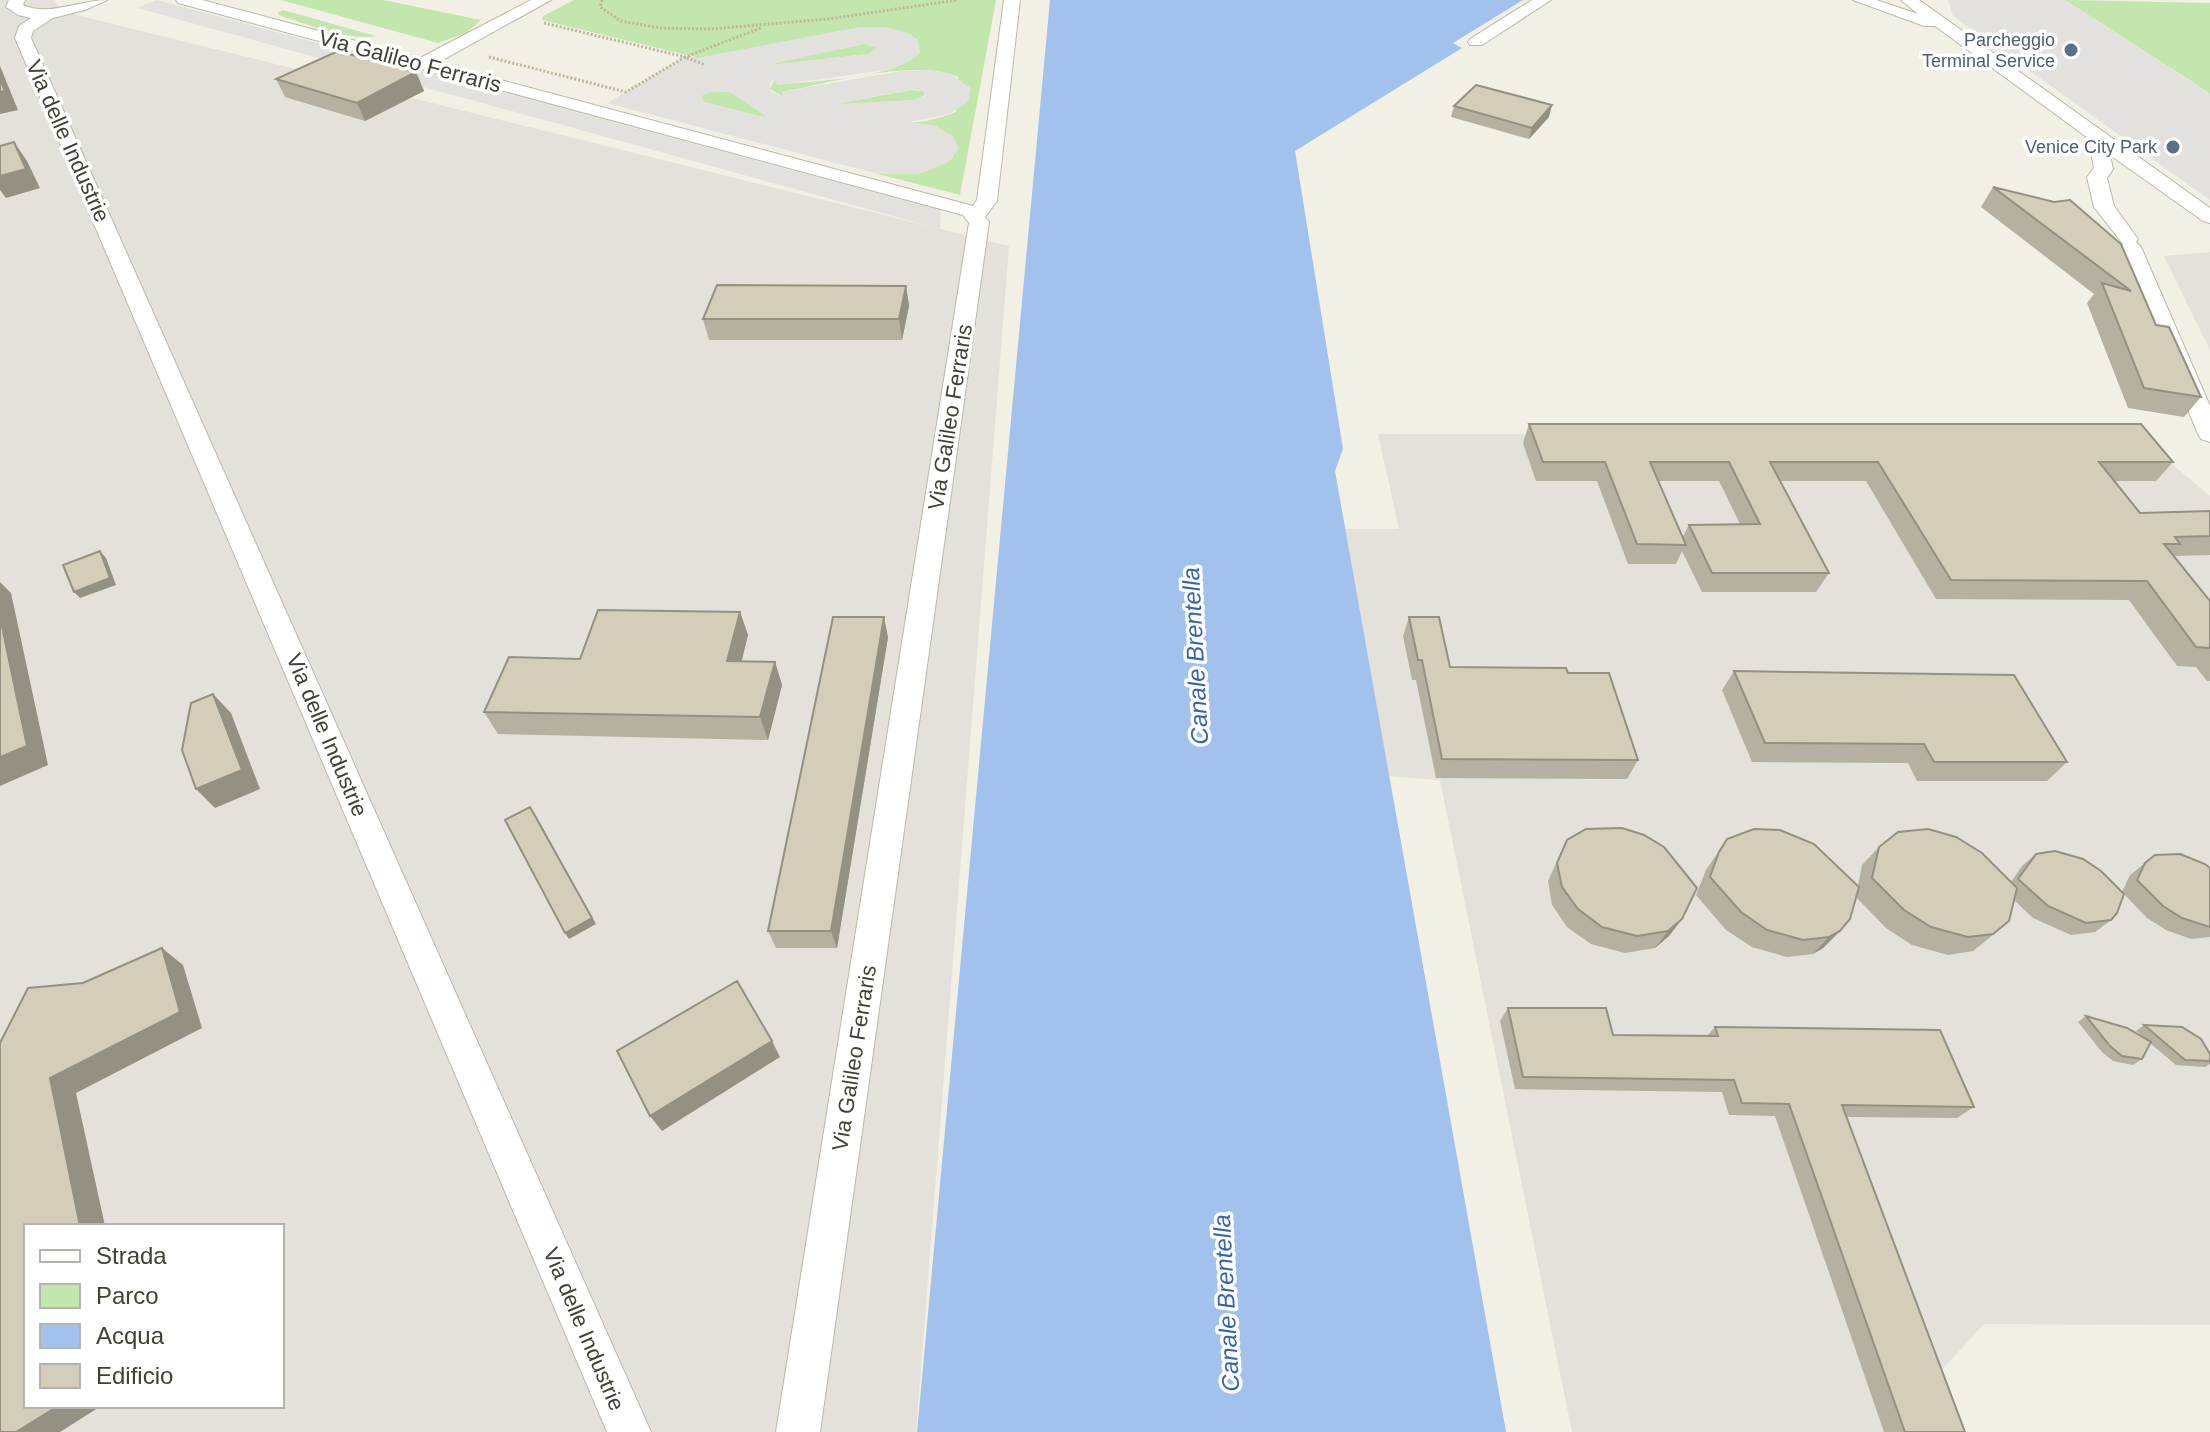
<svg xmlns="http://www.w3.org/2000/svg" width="2210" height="1432" font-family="Helvetica,sans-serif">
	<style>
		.industrial { fill: #e3e1d9; fill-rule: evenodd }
		.green { fill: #c3e5ae }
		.parking { fill: #e2e1dd; fill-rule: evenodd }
		.water { fill: #a2c2ed }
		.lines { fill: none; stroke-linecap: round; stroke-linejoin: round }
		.minor-casing { stroke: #bcb9a7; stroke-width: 2 }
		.path { stroke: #beb799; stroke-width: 3; stroke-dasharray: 2 2; stroke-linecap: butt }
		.minor { fill: #fff; fill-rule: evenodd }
		.wall { fill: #b5b0a0; fill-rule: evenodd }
		.shaded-wall { fill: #949082 }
		.building { fill: #d3cdba; stroke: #949082; stroke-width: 2 }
		.service-dot { fill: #5c6f8a; stroke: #fff; stroke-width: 3 }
		.labels { text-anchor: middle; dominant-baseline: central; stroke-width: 7; stroke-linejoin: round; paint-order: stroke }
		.far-service-label { font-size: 18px; fill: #4e5e75; stroke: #fff; text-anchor: end }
		.street-label { font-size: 22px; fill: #434034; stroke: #fff }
		.water-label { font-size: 24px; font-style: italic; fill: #3265ab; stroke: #fff }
	</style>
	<rect width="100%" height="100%" fill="#f2f0e4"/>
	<path class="industrial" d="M0,0H54L61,11L1009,246L916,1432H0ZM26,1226H282V1406H26Z
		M2210,252V350L2164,256Z
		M1378,434L2137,435L2210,496V1325L1984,1324L1927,1386L1945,1432H1572L1440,780L1389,776L1345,529H1399Z"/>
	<path class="green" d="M281,0H383L481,20L466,33L438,43Z
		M574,0H996L960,195L878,174H919L953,158L936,126L910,123L829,135L832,141L824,137L821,131L832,119L833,127C872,124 919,128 956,112L958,77C914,58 829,83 782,92L785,98L770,89L775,78L777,85C816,80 892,80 920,53L861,27L699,58L542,20L543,16Z
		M2065,0L2210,3V94L2194,83Z
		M283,10L376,36C356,42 301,23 279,15L278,13Z
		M864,44L878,48L868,54L752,67Z
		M911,90L923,91L925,95L915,100L829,105Z
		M710,91L730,92L771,119L704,102L701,96Z"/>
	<path class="parking" d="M157,0L941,210L940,229L137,8Z
		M1948,0H2065L2210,94V200L1953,16Z
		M861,27H886L908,33L918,40L920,53L907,63L886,70L777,85L774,79L770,84V91L784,98L781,92L901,71L931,70L950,74L971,88L968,102L949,114L910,122L936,126L953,136L959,149L947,163L919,174H878L607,103L689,55L699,58ZM864,44L877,48L868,54L764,66ZM915,89L923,91L925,96L915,100L833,104ZM710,91L730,92L768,118L704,102L701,96Z"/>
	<path class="water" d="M1050,0H1523L1453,43L1462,48L1295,151L1343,449L1335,471L1506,1432H917Z"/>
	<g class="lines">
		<defs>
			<path id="minor" d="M9,0H25L23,5C48,17 80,0 107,0L85,10L53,18L33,31L31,38L651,1432H607L15,38L19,26L31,18L18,15L6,7Z
				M176,0H202L420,58L531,0H551L437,63L973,206L977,200L1004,0H1020L997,201L985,217L989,222L820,1432H776L969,223L963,215L178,3Z
				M1532,0H1551L1482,45H1470L1468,42L1470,39Z
				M1853,0H1876L1918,14L1901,0H1919L2210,208V223L2203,221L2110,155L2113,169L2107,178L2114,206L2138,239L2136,242L2141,247L2210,406V442L2201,439L2198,434L2121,247L2123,244L2094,207L2087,177L2094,168L2091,152L2099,146L1935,26H1924Z"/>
		</defs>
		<use href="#minor" class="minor-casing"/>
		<path class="path" d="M602,0L600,7L621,21L660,28L711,29L828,19L958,0
			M544,23L685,57L761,28
			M489,57L626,92L685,57L705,65"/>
		<use href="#minor" class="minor"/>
	</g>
	<path class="wall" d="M416,72L424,91L365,121L285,97L276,79Z
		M1454,106L1549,117L1529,139L1451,117Z
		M1993,187L2054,202L2070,200L2156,325L2201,397L2184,417L2128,408L2087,303L2094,294L1981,207Z
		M906,286L909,306L902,340H709L703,319Z
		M1529,424L2173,462L2156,481H2114L2140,513L2210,511V555L2174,556L2210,601V681H2207L2196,667L2177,666L2129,600L1936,599L1866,481H1780L1829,573L1816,592H1702L1682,551L1676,564H1628L1597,481H1536L1523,443ZM1658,481H1719L1740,524L1689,525L1682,538Z
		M740,612L748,635L741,662H775L782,685L768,740L498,734L484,712L580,659Z
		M1409,617L1450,667L1568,673L1638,760L1627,779L1436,778L1416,680H1412L1403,636Z
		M888,637L837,948H776L768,931Z
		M1734,671L2067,762L2047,781H1917L1908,763L1752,762L1722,690Z
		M1727,839L1858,886L1862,865L1879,847L2011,882L2022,866L2036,854L2111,920L2095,932L2071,935L2033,918L2014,900L2009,921L1988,939L1973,951L1948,955L1912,945L1886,928L1856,897L1840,931L1823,948L1813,954L1787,957L1752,947L1726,930L1696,895L1706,870Z
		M1567,840L1682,919L1669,936L1655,948L1625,953L1591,944L1567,927L1552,905L1548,881Z
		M2155,855L2210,868V937L2191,939L2166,930L2147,918L2122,892L2130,875Z
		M1508,1008L1613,1035L1707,1036L1715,1027L1974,1107L1957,1118L1846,1117L1965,1432H1884L1775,1116L1729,1115L1722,1092L1515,1089L1500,1021Z
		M2086,1016L2143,1037L2136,1031L2144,1025L2210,1061V1064L2205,1067L2176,1065L2150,1043L2142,1059L2133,1065L2113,1061L2102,1052L2078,1022Z"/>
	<path class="shaded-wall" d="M0,66L18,110L0,114Z
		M416,72L424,91L365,121L357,103Z
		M1552,105L1549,117L1529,139L1532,128Z
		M14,142L27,161L40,188L6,198L0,190V176Z
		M906,286L909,306L902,340L899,319Z
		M100,551L106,558L116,585L80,598L74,592Z
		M0,582L11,593L48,765L0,786Z
		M740,612L748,635L736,684L727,661Z
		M884,617L888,637L837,948L831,931Z
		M775,662L782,685L768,740L760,717Z
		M213,694L231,713L260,789L215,808L196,789Z
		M535,814L596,924L569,939L565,933Z
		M1682,919L1669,936L1655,948L1668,931Z
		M1840,931L1823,948L1813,954L1829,937Z
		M162,948L183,965L202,1028L76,1093L105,1226H80L50,1078Z
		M772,1041L780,1057L662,1131L650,1116Z
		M58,1406H101L60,1432H16Z"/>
	<path class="building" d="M338,51L416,72L357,103L276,79Z
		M0,79L5,91L0,92Z
		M1476,85L1552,105L1532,128L1454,106Z
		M14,142L26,169L0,176V146Z
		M1993,187L2054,202L2070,200L2121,244L2156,325L2169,327L2201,397L2144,388L2102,283L2131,291Z
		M717,285L906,286L899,319H703Z
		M1529,424H2141L2173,462H2099L2140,513L2210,511V536L2175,537L2180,544H2164L2210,601V648L2196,647L2147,581L1951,580L1878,462H1770L1829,573H1712L1689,525L1760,524L1729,462H1650L1686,545L1637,544L1605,462H1543Z
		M100,551L110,578L74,592L63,565Z
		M598,610L740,612L727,661L775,662L760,717L484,712L509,657L580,659Z
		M0,617L27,746L0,757Z
		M833,617H884L831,931H768Z
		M1409,617H1439L1450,667L1566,668L1568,673H1609L1638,760L1442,759L1422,660H1418Z
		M1734,671L2014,675L2067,762H1934L1924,744L1765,743Z
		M213,694L242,770L196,789L182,750L191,703Z
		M530,807L592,918L565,933L505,820Z
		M1622,828L1644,835L1664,847L1697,888L1682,919L1668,931L1637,936L1602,927L1578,909L1562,887L1557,863L1567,840L1586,829Z
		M1754,829L1780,830L1814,844L1859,887L1850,919L1840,931L1829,937L1803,940L1767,930L1741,912L1710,877L1719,852L1727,839Z
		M1928,829L1956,837L1982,853L2017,888L2009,921L1993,934L1968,937L1931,927L1904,910L1872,878L1879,847L1898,832Z
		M2055,851L2083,859L2101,871L2124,894L2117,913L2111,920L2086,923L2048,906L2018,879L2036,854Z
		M2180,854L2205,864L2210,868V927L2182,918L2163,906L2137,880L2145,863L2155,855Z
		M162,948L180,1012L50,1078L80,1226H26V1406H58L16,1432H0V1043L28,988L83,983Z
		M737,981L772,1041L650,1116L617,1051Z
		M1508,1008H1606L1613,1035L1718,1036L1715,1027L1940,1030L1974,1107L1842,1105L1965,1432H1905L1789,1104L1742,1103L1734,1080L1523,1077Z
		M2086,1016L2127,1028L2151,1042L2142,1059L2122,1056L2110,1046Z
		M2144,1025L2182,1027L2201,1039L2210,1054V1061L2185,1060Z"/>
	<g class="service-dot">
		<circle cx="2071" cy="50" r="8"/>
		<circle cx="2173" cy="147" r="8"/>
	</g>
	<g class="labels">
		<g class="far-service-label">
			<text x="2055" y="40">Parcheggio<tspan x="2055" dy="21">Terminal Service</tspan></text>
			<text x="2157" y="147">Venice City Park</text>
		</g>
		<g class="street-label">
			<text transform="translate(410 61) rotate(15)">Via Galileo Ferraris</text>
			<text transform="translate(68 141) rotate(66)">Via delle Industrie</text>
			<text transform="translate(950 417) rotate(-81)">Via Galileo Ferraris</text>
			<text transform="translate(327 735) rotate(67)">Via delle Industrie</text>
			<text transform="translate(854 1058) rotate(-81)">Via Galileo Ferraris</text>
			<text transform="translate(584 1329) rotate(67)">Via delle Industrie</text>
		</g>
		<g class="water-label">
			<text transform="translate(1195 656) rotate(-93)">Canale Brentella</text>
			<text transform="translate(1226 1303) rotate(-93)">Canale Brentella</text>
		</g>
	</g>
	<rect x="24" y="1224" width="260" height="184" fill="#ffffff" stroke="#b4b3ae" stroke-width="2"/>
	<rect x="40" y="1250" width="40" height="12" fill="#ffffff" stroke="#b4b3ae" stroke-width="2"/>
	<text x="96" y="1264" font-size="24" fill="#434034">Strada</text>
	<rect x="40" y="1284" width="40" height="24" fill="#c3e5ae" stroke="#b4b3ae" stroke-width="2"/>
	<text x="96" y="1304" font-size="24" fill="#434034">Parco</text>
	<rect x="40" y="1324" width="40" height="24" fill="#a2c2ed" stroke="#b4b3ae" stroke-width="2"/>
	<text x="96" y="1344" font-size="24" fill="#434034">Acqua</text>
	<rect x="40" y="1364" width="40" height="24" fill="#d3cdba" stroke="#b4b3ae" stroke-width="2"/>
	<text x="96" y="1384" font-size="24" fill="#434034">Edificio</text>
</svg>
